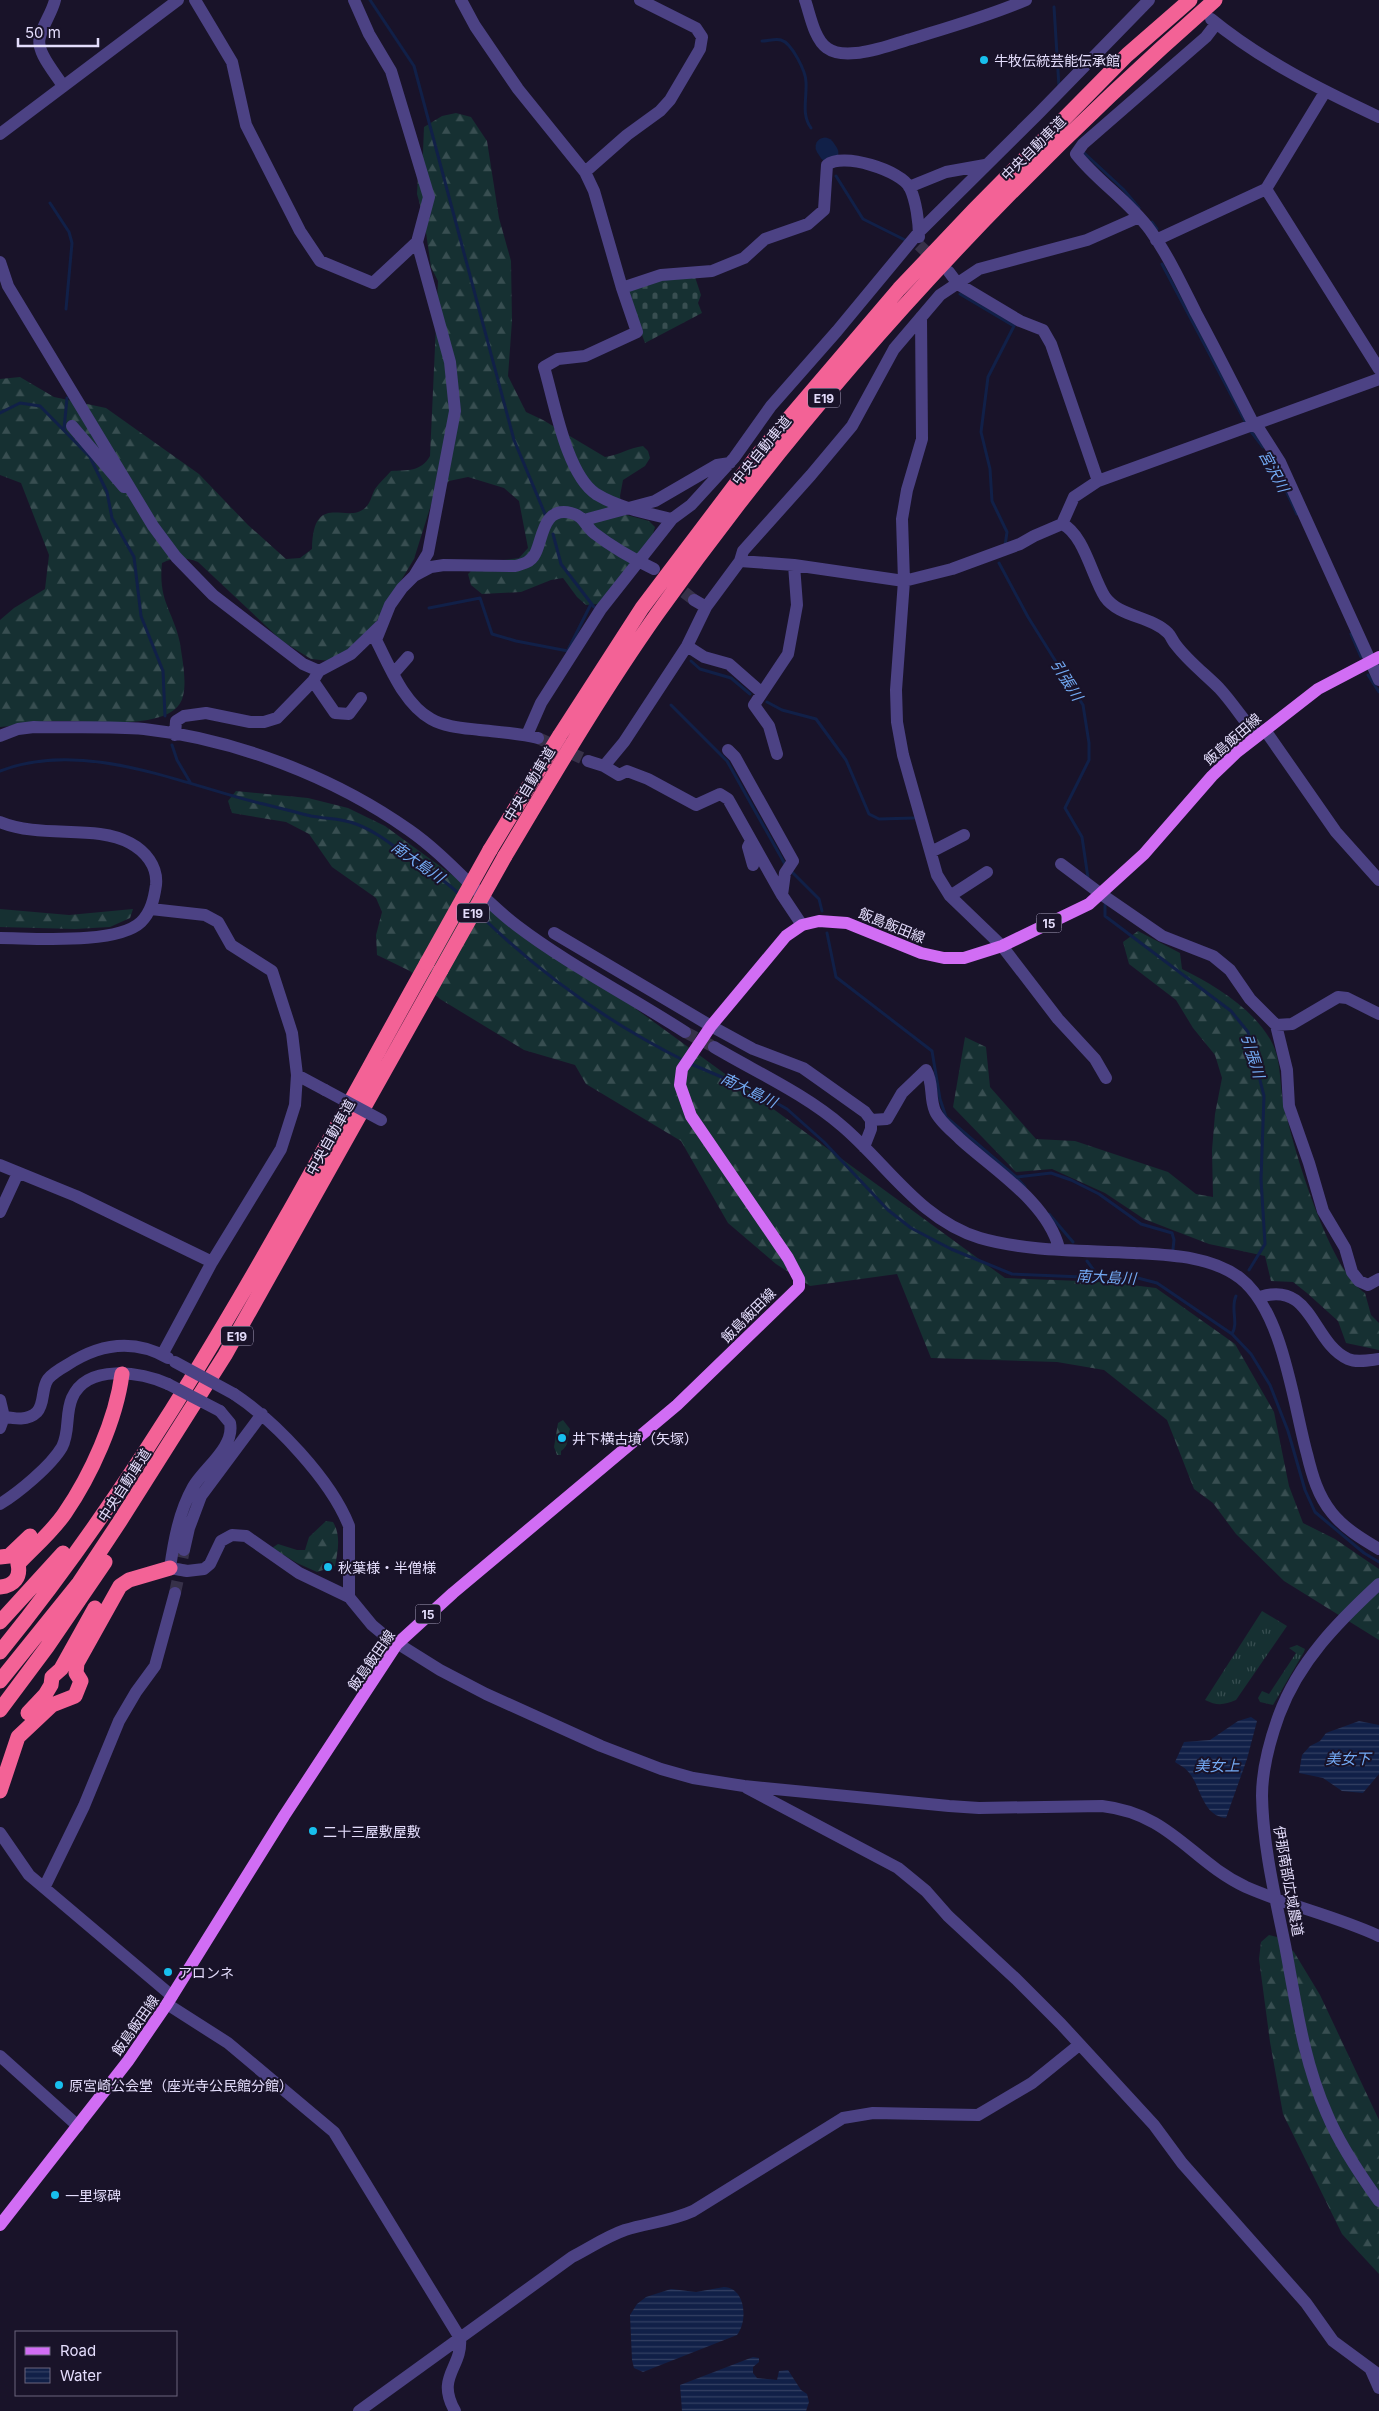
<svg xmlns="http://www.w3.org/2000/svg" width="1379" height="2411" font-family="Inter,'Noto Sans JP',sans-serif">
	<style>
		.grass { fill: url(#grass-tufts) }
		.forest { fill: url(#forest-firs) }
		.cemetery { fill: url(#cemetery-stones) }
		.water { fill: url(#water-rules) }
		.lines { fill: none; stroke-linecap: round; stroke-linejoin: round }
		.stream { stroke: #112048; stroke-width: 3 }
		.river { stroke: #112048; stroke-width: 19 }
		.minor-tunnel { stroke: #373149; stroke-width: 12; stroke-dasharray: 12 6; stroke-linecap: butt }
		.minor { stroke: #4c4284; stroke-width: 12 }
		.major { stroke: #d16df4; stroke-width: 12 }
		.highway { stroke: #f36296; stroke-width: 15 }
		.minor-bridge { stroke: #4c4284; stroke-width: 12 }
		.highway-bridge { stroke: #f36296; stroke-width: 15 }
		.poi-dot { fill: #18bfed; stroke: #191329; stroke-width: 2 }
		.labels { text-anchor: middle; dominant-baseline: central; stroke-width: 4; stroke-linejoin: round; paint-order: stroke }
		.shield { fill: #191329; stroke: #a7a0bd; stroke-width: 1 }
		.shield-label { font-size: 12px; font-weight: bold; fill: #e4ddfc }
		.poi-label { font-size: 14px; fill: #e4ddfc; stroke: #191329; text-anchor: start }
		.street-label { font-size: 14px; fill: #e4ddfc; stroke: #191329 }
		.water-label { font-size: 15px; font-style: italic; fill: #73aaf4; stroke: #191329 }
	</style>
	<defs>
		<pattern id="grass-tufts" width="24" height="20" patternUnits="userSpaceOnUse" patternTransform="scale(1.25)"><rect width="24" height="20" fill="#163032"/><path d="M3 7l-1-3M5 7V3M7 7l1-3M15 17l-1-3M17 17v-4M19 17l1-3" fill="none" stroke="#384e51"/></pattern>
		<pattern id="forest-firs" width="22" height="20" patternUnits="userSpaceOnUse" patternTransform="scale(1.25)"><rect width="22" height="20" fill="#163032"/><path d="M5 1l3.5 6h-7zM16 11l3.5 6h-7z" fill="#384e51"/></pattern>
		<pattern id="cemetery-stones" width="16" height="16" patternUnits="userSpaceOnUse" patternTransform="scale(1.25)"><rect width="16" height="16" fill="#163032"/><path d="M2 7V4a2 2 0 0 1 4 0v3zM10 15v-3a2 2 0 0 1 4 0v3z" fill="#384e51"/></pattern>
		<pattern id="water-rules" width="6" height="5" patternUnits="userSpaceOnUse" patternTransform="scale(1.25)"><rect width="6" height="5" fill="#112048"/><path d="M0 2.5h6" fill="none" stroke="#344063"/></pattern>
	</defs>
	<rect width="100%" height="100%" fill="#191329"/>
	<path class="grass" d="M1262,1611L1287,1626L1236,1700C1224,1705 1217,1706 1205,1700Z
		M1297,1645L1305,1649L1304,1652L1273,1705L1260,1702L1258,1698L1262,1691L1269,1694L1296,1653L1289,1648Z"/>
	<path class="forest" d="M456,113L471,117L487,141L499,218L511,261L512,321L508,376L526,412L543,420L605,457C619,455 629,448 643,446L648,451L650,458L645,466L623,480L620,496L623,514L649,521L655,527L652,537L599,604L586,605L577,597L563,578L551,580L521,592L482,594L471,585L468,574L479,563L519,558L528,548L519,501L504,488L468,477L449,481L435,492L414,559L376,622L354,645L330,661L311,659L282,641L198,562C185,557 175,557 162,563C158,602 173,610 180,643C182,658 187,681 183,696C175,733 88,720 60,721C40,721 20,725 0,727V620L14,608L45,589L49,555L21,483L0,475V379L20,377L54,397L106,408L199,474L248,525L286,559L300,558L312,549C313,489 348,526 366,507C371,502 372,494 375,489C379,483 386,477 391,471C407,470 421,472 430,456L438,281L431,267L424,219L417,194L418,176L423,152L424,127L442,116Z
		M236,791L308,798L348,808L385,826L1005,1278L1107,1282L1156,1288L1235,1344L1274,1412L1289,1486L1303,1523L1335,1539L1379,1569V1640L1284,1581L1236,1534L1213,1503L1194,1489L1167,1420L1104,1370L1057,1362L931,1358L897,1274L810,1286L776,1264L728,1223L681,1141L586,1084L575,1065L524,1050L440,999L410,971L377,955L376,935L382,912L376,898L332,867L309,834L286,822L232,813L228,801Z
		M0,909L69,915L133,909L130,918L110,927L75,929L0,927Z
		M1138,931L1180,953L1182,969C1214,985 1251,1007 1270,1039C1282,1058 1279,1084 1284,1105C1293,1148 1330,1271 1365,1293L1371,1315L1379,1323V1350L1346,1343L1338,1321L1307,1293L1293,1282L1271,1281L1265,1256L1209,1244L1144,1219L1105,1193L1052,1169L1016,1172L953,1107L965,1037L986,1047L990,1087L1036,1139L1075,1141L1168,1172L1196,1194L1213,1197L1212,1150L1215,1114L1222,1078L1215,1055L1193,1028L1176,1000L1129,964L1123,942Z
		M563,1420L570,1429C567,1438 569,1446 561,1451V1455H557L554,1447L558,1423Z
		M326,1521L333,1522C341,1535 338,1551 335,1566L317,1572L297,1563L272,1548L278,1544L297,1550H305L309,1537Z
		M1269,1935L1277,1937L1294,1952L1320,1995L1379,2120V2274L1342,2234L1283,2114L1270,2042L1259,1959L1261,1942Z"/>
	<path class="cemetery" d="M695,277L701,295L698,303L702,313L645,343L626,292L658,281Z"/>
	<path class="water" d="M1251,1717L1257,1721L1247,1759L1226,1818C1203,1816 1201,1788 1190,1774C1186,1768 1181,1766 1175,1762L1184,1742L1210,1740L1238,1721Z
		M1359,1721L1379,1725V1774L1363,1793L1342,1791L1323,1778L1299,1773L1302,1755L1310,1746L1320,1741L1326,1733Z
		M724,2287C746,2288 748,2321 737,2335L643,2372L634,2368L632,2360L630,2315L637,2304L646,2297L671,2289L696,2292Z
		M753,2357L759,2358V2362L753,2367V2373L757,2378L777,2380L779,2371L788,2370L801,2390L807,2394L809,2402L806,2411H682L680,2385Z"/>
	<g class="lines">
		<path class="stream" d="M370,0L414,66L514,440L545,514
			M1054,7L1059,87
			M762,41C768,41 776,38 781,40C792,43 806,72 806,82C807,99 801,114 811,128
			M1082,151L1123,189L1139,208
			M836,176L863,219L907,241
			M50,203L69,232L72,243L66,309
			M1152,222L1157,229
			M1162,264L1246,423
			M960,294L1014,326L988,377L981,432L990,469L992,501L1007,532L1005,546
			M0,413L20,403L40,406L90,457L107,492L112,518L134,557L141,616L163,671L165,716
			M64,429L67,398
			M1249,429L1263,447
			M1271,459L1297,514
			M553,534L561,564L594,607
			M999,563L1028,617L1083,705L1089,743V760L1065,808L1082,837L1088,878
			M429,608L480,598L492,634L516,641L568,651
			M1351,634L1361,657
			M568,650L591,604
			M691,661L700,669L731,678L750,694
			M1368,675L1379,692
			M767,702L782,710L816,719L846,760L869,814L879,819L914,818
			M671,705L727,761L786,866
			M172,745L177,760L190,782
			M0,771C83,739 179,783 259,803C277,807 294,812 311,816C326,819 342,818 356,824C375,831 391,844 407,856C425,868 444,879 459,894
			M790,870L819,899L822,911
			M1105,905V916L1231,1011L1248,1032L1264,1096L1261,1179L1265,1244L1249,1270
			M478,913C538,972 607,1022 683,1060
			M827,933L836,977L932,1051L940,1099L946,1117L1016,1177L1025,1187
			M691,1064L757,1092L787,1109L824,1142L888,1210L911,1228L951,1249L1012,1274L1083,1277L1130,1276L1157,1283L1232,1334L1251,1354L1270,1385L1288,1431L1305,1490L1315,1512L1364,1553L1379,1562
			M1017,1177L1051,1173L1071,1180L1099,1194L1141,1224L1172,1233L1174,1240L1173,1249
			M1049,1214L1073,1242
			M1087,1261L1098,1276
			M1232,1334C1239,1322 1230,1309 1236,1296"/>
		<path class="river" d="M825,147L829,153"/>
		<path class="minor-tunnel" d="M919,245L937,262
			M670,581L694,600
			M538,738L588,761
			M685,1032L714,1047
			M175,1593L184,1550"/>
		<path class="minor" d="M55,0C52,13 43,24 40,37C35,51 56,74 63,86
			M195,0L232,62L246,125L300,231L320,261L373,283L417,242L450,362L455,411L428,553L414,576L402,588L390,605L376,640C390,667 404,704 431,719C445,727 464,728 480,730C499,732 519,733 538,738
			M354,0L369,34L391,71L429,197L417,242
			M461,0L475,26L518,89L585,172L594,191L622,288L637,332L585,356L558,359L544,367C554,400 566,474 596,494C619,508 646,513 672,519
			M805,0C810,14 814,39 827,48C835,54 846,54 856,53C874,52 893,44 911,39C950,27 989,16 1026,0
			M1211,19C1261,60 1321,90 1379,117
			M1216,24L1206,37L1083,144L1076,154C1098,182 1128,200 1150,230C1168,255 1182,285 1196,313C1216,350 1235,388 1254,425L1259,429L1280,462L1379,680
			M0,134L178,0
			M585,172L627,135L660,111L670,100L700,49L702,37L696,28L640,0
			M909,187L946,172L985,165
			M1266,189L1379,369
			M1156,240L1266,189L1325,92
			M0,262L8,286L153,526L176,557L213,595L303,664L319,671
			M949,272L958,284L1020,321L1043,330L1051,344L1098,481
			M622,288L661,275L712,271L744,258L765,239L808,224L824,210L827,165C842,152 901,170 910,188C916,201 919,222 919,237
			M921,317L922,439L907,490L902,519L904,581L896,690L897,722L903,755L937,875L950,896L1002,946L1058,1019L1095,1059L1106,1078
			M72,426L124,487
			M584,520L655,501L717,465L730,463
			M1062,524C1084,534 1092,577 1105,597C1119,617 1151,616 1168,633C1171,636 1173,642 1176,645C1188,661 1205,674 1219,688C1233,703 1244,721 1257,736
			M740,561L794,565L904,581L952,569L1020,544L1034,536L1062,524L1074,497L1098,481L1379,379
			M414,576L431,567L444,565L515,566C523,564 531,562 535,554C543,540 542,506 571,513C584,516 585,526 594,533C612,547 633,559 654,569
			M694,600L706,607
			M687,646L704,657L729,664L762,693
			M393,674L408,657
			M313,681L335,713L349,714L361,698
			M1265,730L1336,832L1379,880
			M175,735L176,721L184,716L206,713L250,722H264L277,718L313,681L319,671L351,654L380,626
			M527,735L541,703L601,609L672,519L691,505L734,458L771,406L837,331L919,232L1038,114L1149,0
			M0,736L18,729L34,727C70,728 108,726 144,729C235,739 334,777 409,830C448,857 478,896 516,925C567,964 631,997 685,1032
			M728,750L735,757L793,861L785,873L782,895
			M777,754L769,726L754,705L788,654L797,605L794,565
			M588,761L604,766L624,742L687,646L706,607L740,561L743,551L811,475L852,426L894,349L940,295L979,269L1087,240L1139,217
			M604,766L619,775L627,771L648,779L696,805L720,794L728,799L782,895L802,925
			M0,822C41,839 96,824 130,843C145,851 158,866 156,885C154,899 151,912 141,922C117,945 33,938 0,938
			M750,843L748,847L753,865
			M931,852L964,835
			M1061,864L1101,894L1162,936L1213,956L1230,970L1250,999L1276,1025L1292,1024L1338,997L1347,998L1379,1014
			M950,896L987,872
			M151,909L205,915L218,922L231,945L272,971L292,1033L297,1075L295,1105L281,1149L212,1262L162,1355
			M554,933L711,1026L753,1049L803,1068L820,1080L865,1112L871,1120V1129L864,1147
			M1276,1025L1287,1070L1289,1106L1309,1163L1323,1211L1345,1248L1352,1272L1359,1281L1368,1285L1379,1279
			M714,1047C756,1072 805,1094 842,1126C887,1164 920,1220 980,1238C1028,1252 1084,1250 1134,1253C1169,1255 1211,1256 1240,1278C1283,1311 1293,1403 1307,1454C1312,1475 1318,1496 1332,1513C1344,1528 1362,1539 1379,1549
			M297,1075L325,1090
			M871,1120L887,1119L902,1093L926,1070C934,1084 929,1097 935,1111C939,1121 952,1131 960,1139C994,1170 1047,1202 1059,1248
			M0,1165L76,1196L212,1262
			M0,1212L18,1173
			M1260,1297C1312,1280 1312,1343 1348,1359C1357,1363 1370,1360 1379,1359
			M234,1394C275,1421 331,1480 349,1526V1597
			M0,1400L4,1417L0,1428
			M220,1411L230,1423C235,1447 204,1468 193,1487C179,1512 174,1540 170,1568L187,1571L204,1569L210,1564L221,1541L232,1535L246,1536L299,1573L349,1597L372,1625L384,1635L440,1670L486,1694L601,1746L661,1769L693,1778L744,1786L949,1806L979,1808L1102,1806C1171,1814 1191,1861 1246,1887C1289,1906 1336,1916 1379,1936
			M0,1416C12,1418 27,1422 37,1412C45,1403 41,1389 48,1379C53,1373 60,1369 67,1365C99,1344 133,1338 168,1358
			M0,1504C18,1493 51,1466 62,1447C70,1432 65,1414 72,1398C87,1363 141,1372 168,1384
			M184,1550L189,1528L201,1496L262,1414
			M1379,1584C1338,1622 1299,1661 1279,1715C1270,1740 1262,1769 1262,1796C1263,1846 1275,1896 1285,1945C1296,2003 1303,2060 1327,2114C1339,2143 1361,2176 1379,2201
			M747,1788L898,1868L926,1891L948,1916L1016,1979L1061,2024L1154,2125L1182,2163L1306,2303L1333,2341L1379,2375
			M0,1833L29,1875L172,1996
			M45,1886L84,1806L119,1721L136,1692L155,1666L175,1593
			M167,2004L228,2043L334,2132L460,2338C463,2368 435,2376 455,2411
			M0,2056L78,2126
			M1371,2370L1379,2388
			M359,2411L572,2257C590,2248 605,2237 625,2230C648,2223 671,2221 693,2211L843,2118L873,2113L978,2115L1032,2083L1079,2045"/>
		<path class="major" d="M0,2225L128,2061L167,2004L284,1816L397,1644L453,1593L677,1405L799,1287V1279L788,1258L691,1116L680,1085L682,1069L711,1026L786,936L802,925L819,921L847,923L921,953L944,958H964L1002,946L1089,904L1144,854L1212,776L1237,752L1318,689L1379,657"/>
		<path class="highway" d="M490,850L560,735L642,608L760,452L899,289L974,210L1127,55L1190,0
			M505,856C554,774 602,692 657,614C818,387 1007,183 1215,0
			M0,1557L9,1556L30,1536
			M0,1587C14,1586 21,1577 18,1564C33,1548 53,1531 65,1513C91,1475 116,1420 122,1374
			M0,1622L63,1553
			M0,1652C171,1442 296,1198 427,963
			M0,1681L79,1583L120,1521L225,1355L441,970
			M0,1710L47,1647L105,1562
			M28,1713L45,1695L51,1685L52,1677L61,1669L95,1608
			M0,1791L18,1737L52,1705L75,1696L81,1681L76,1673L77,1663L120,1586L129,1580L170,1568"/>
		<path class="minor-bridge" d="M325,1090L381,1120
			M175,1362L234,1394
			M168,1384L220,1411"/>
		<path class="highway-bridge" d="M427,963L490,850
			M441,970L505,856"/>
	</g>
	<g class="poi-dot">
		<circle cx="984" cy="60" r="5"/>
		<circle cx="562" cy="1438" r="5"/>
		<circle cx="328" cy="1567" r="5"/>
		<circle cx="313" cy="1831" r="5"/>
		<circle cx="168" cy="1972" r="5"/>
		<circle cx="59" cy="2085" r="5"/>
		<circle cx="55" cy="2195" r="5"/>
	</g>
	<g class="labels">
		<g class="shield">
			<rect x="808" y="388.5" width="32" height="19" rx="4"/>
			<rect x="457" y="903.5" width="32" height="19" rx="4"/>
			<rect x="1036.5" y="913.5" width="25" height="19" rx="4"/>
			<rect x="221" y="1326.5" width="32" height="19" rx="4"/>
			<rect x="415.5" y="1604.5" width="25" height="19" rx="4"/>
		</g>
		<g class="shield-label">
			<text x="824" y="398">E19</text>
			<text x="473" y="913">E19</text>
			<text x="1049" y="923">15</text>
			<text x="237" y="1336">E19</text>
			<text x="428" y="1614">15</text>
		</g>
		<g class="poi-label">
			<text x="994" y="60">牛牧伝統芸能伝承館</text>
			<text x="572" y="1438">井下横古墳（矢塚）</text>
			<text x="338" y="1567">秋葉様・半僧様</text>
			<text x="323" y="1831">二十三屋敷屋敷</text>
			<text x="178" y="1972">アロンネ</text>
			<text x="69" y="2085">原宮崎公会堂（座光寺公民館分館）</text>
			<text x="65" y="2195">一里塚碑</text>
		</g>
		<g class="street-label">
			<text transform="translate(1033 148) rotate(-45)">中央自動車道</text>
			<text transform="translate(761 450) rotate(-51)">中央自動車道</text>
			<text transform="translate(1232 739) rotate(-41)">飯島飯田線</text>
			<text transform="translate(529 784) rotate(-59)">中央自動車道</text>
			<text transform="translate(892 925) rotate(22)">飯島飯田線</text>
			<text transform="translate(330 1137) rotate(-61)">中央自動車道</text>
			<text transform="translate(748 1315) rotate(-45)">飯島飯田線</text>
			<text transform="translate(124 1485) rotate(-57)">中央自動車道</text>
			<text transform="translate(371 1660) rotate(-55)">飯島飯田線</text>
			<text transform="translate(1289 1881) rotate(80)">伊那南部広域農道</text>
			<text transform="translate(135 2025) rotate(-55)">飯島飯田線</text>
		</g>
		<g class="water-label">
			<text transform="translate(1274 471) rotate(62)">宮沢川</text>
			<text transform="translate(1067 680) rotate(58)">引張川</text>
			<text transform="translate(418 862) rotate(35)">南大島川</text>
			<text transform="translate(1253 1056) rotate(73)">引張川</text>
			<text transform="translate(749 1090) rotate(26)">南大島川</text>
			<text transform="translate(1106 1277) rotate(3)">南大島川</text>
			<text x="1348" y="1758">美女下</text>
			<text x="1217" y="1765">美女上</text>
		</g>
	</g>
	<rect x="15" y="2331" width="162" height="65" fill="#191329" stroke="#6a647d"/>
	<rect x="25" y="2347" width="25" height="8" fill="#d16df4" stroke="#6a647d"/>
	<text x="60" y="2356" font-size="15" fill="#e4ddfc">Road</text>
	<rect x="25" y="2368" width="25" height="15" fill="url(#water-rules)" stroke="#6a647d"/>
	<text x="60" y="2381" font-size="15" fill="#e4ddfc">Water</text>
	<path d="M18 38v8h80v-8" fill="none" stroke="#e4ddfc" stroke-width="2.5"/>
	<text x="25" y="38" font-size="15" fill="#e4ddfc" stroke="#191329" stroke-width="4" paint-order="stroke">50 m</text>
</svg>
